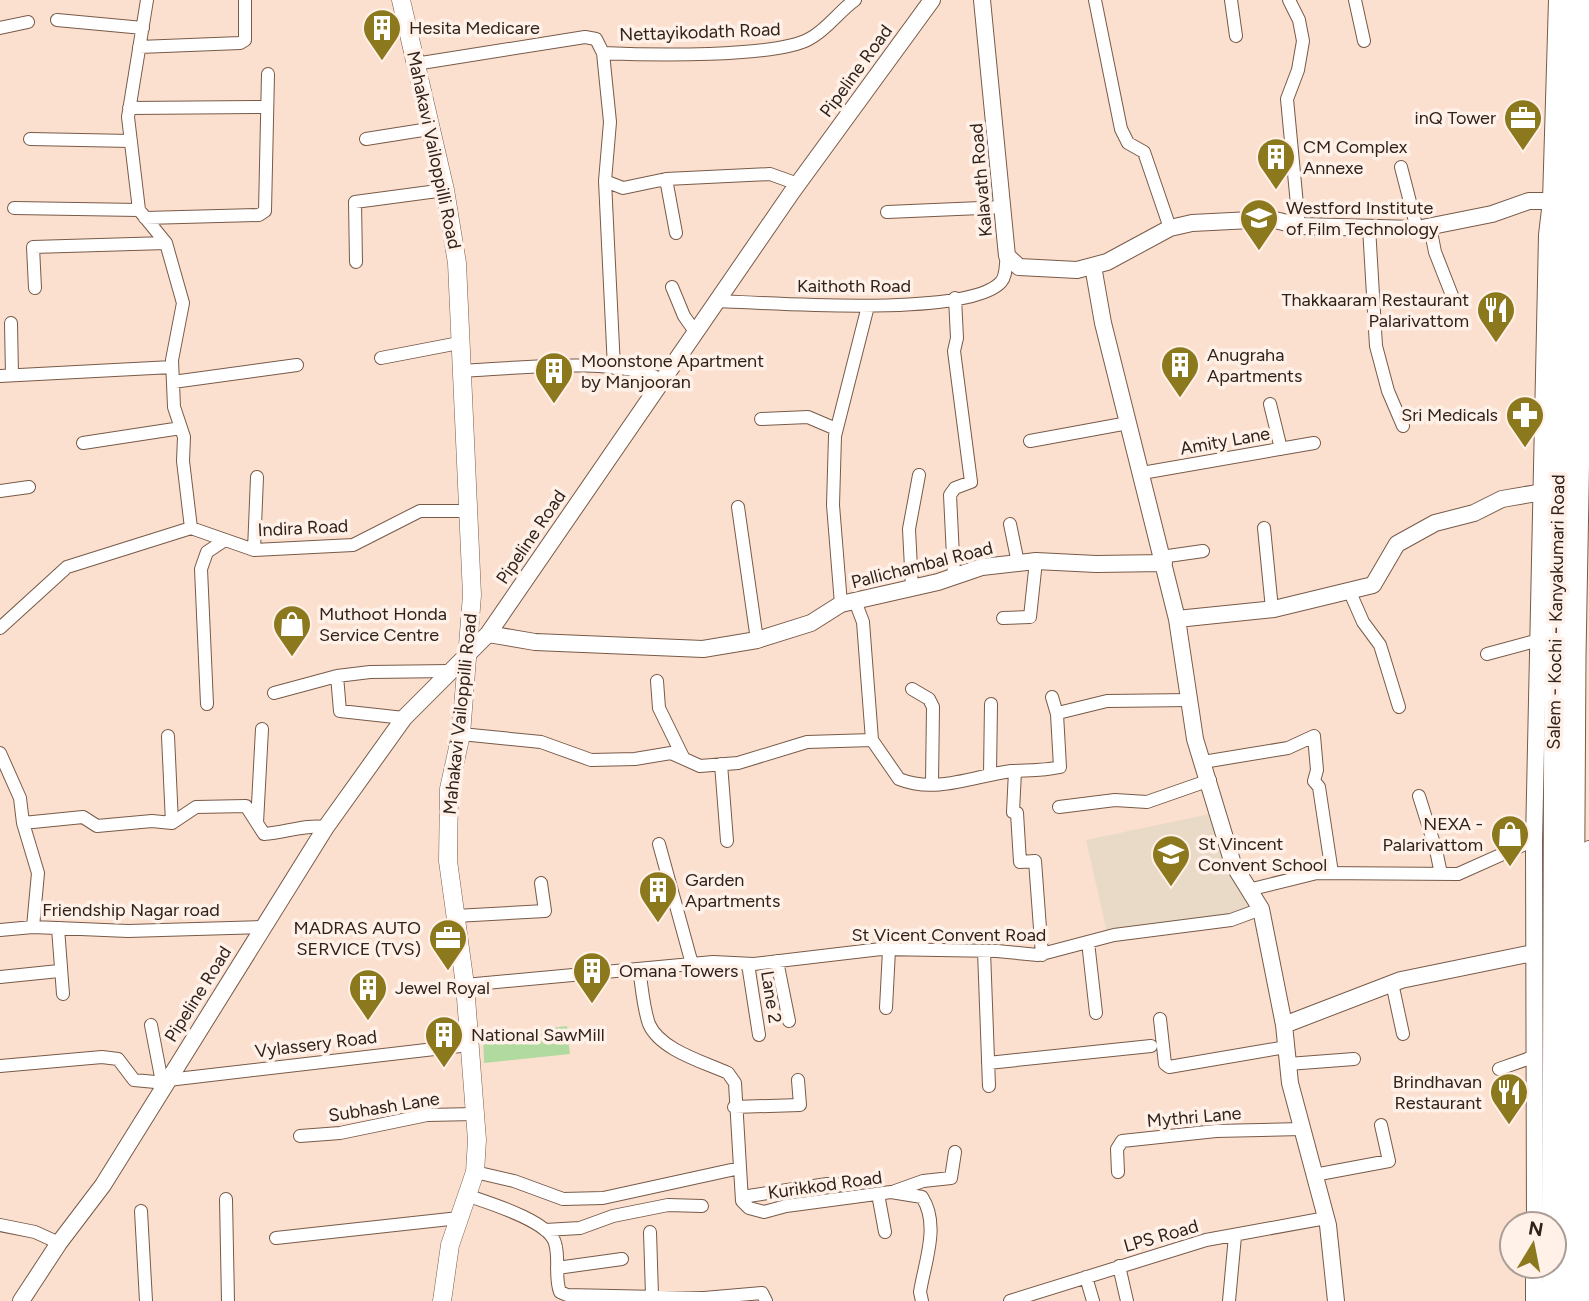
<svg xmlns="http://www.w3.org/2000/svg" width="1589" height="1301" font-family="Figtree,sans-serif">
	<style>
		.education { fill: #e9dac7 }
		.green { fill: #b1daa0 }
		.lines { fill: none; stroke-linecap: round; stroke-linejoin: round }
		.minor-casing { stroke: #785a48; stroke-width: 14 }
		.tertiary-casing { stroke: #785a48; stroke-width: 18 }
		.secondary-casing { stroke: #785a48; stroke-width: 19 }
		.trunk-casing { stroke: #785a48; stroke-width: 23 }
		.minor { stroke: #fff; stroke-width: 12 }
		.tertiary { stroke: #fff; stroke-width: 16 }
		.secondary { stroke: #fff; stroke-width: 18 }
		.trunk { stroke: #fff; stroke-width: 21 }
		.labels { text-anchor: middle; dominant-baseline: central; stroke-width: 7; stroke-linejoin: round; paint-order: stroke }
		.poi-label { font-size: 18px; fill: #2f221b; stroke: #fff0e8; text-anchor: start }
		.street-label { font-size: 18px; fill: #2f221b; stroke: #fff0e8 }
	</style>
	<rect width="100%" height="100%" fill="#fce0cf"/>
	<path class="education" d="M1214,813L1261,909L1108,937L1086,840Z"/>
	<path class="green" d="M567,1026L570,1054L484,1063L483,1037Z"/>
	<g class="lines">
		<defs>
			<path id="minor" d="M147,0L128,117L139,210L166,243L183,303L172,360L174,407L184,437L183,461L191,528
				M1095,0L1121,129L1128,143L1144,152L1170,228
				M1231,0L1236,36
				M1289,0L1299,20L1303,41L1298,70L1287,99L1299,226
				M1355,0L1364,41
				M57,20L143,28
				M0,28L28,22
				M139,47L240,43L245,40V0
				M603,53L610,122L605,181L623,188L666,179L676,233
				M415,64L585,37L596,39L603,53C647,55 774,58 809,39C827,30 839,11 855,0
				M129,108L267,107
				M30,139L131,141
				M366,139L429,129
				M1401,167L1417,229
				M666,179L770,174L798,184
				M605,181L614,368
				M14,208L139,210
				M887,212L1004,207
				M145,218L259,215L265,211L268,74
				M1369,227L1376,346L1388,391L1403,426
				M1430,227L1435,252L1453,298
				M356,262L355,202L445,190
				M672,287L684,316L696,333
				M35,288L33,247L166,243
				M718,301C770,303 968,318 1001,282C1007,275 1005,265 1007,256
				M11,323L12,375
				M381,358L459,343
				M460,371C510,369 621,355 663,381
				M0,376L172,367
				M173,382L297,365
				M1270,404L1281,449
				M761,419L808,417L836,429
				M1030,441L1128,423
				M83,443L181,428
				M1142,473L1314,443
				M0,491L29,487
				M738,507L757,640
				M1010,524L1018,563
				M1264,528L1272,609
				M254,550L257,477
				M1161,557L1203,551
				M954,577L950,495L955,488L971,482L954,351L957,338L955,298
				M912,588L909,529L919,475
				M1349,590L1363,622L1380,645L1399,707
				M855,601L863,622L872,740
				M841,604L833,505L835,436L868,306
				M1003,618L1030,617L1036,561
				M0,628L67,567L191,528L254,550L353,545L420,511H467
				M1487,654L1539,640
				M337,676L370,672L451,671
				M657,681L659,708L683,757
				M912,689L929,699L933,707L932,783
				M274,693L337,676L340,711L404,718
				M1052,697L1057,714
				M207,704L201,569L207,552L225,540
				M461,734L541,742L591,760L635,759L671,753L700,766L738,763L807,742L872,740L899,779C936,794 974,776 1011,771C1028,770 1043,771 1060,767L1057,714L1062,712L1107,701L1191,700
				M168,736L172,823
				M0,753L20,798L23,823L38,873L33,927
				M1203,762L1288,748L1314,736L1317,770L1314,781L1319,787L1332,873
				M721,764L727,841
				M1015,771L1013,812L1017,813L1020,862L1035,861L1042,955
				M990,774L991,704
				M1419,796L1436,850L1441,874
				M1059,807L1115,800L1147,802L1210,780
				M23,823L83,817L97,826L152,821L172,823L196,807L246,806L264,834C285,833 305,824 326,827
				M257,823L262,729
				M659,844L692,964
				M1248,890L1317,873L1458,874L1534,840
				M455,916L545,911L541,883
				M58,928L63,994
				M0,930L33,927L128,931L262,927
				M1088,942L1096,1013
				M984,951L989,1086
				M777,961L789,1021
				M748,964L759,1035
				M639,969C642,987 643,1007 649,1024C660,1050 704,1062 728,1073L735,1083L742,1201L749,1208L764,1212L786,1206L891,1192L922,1197C940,1225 925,1261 920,1292L922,1301
				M0,977L59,971
				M1392,983L1403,1034
				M465,985L713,962L754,964L881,949L997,951L1038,955L1114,935L1231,920L1261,909
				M886,1008L889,950
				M1160,1019L1165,1064L1169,1067L1286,1047
				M151,1025L162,1082
				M988,1063L1151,1046
				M1288,1064L1354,1059
				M0,1066L102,1057L118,1059L134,1080L166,1083
				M1499,1069L1536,1056
				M168,1080L469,1045
				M734,1107L800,1105L798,1080
				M300,1136L340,1133L427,1115L475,1114
				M475,1172L514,1181L563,1199L603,1198L740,1168
				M1118,1172L1117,1149L1122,1141L1216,1131L1302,1129
				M1314,1175L1389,1161L1381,1125
				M895,1191L923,1181L951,1178L955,1152
				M878,1194L885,1232
				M469,1196C489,1203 549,1221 555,1243C560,1259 554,1276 560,1292L567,1295L704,1298L762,1293L766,1301
				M742,1197L827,1184L847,1185
				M226,1199L228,1301
				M141,1211L146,1301
				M0,1225L35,1232L59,1243
				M545,1230L580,1228L613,1216L668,1205L702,1206
				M650,1232L652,1295
				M276,1238L459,1218
				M1119,1266L1127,1301
				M557,1268L622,1259
				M1086,1277L1093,1301
				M1010,1301L1206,1240L1326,1218
				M1229,1301L1235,1236"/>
			<path id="tertiary" d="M982,0L1007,256L1019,267L1077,270L1107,262L1170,228L1192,223L1271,219L1299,226L1417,229L1492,214L1529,201H1551
				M1093,266L1103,323L1177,619L1195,739L1233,864L1261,909L1284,1025L1290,1083L1328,1225L1336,1301
				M1177,619L1274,609L1373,585L1397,544L1435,523L1474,513L1502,499L1543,492
				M488,634L535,642L703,649L757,640L811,623L841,604L938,582L982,567L1036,561L1096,564L1164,563
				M1284,1025L1401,980L1533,953
				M1535,1224L1534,840L1547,235L1551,201L1557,0
				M21,1301L59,1243L103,1185L326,827L404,718L488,634L792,192L932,0
				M1534,1301V1266
				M1585,1301L1589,849"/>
			<path id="secondary" d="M401,0L445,190L457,263L472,595L461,734L449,789L448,861L465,985L477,1140L475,1172L450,1245L442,1301"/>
			<path id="trunk" d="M1553,1224L1555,638L1562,232L1571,0
				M1552,1301L1553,1266
				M1571,1301L1575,657L1587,0"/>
		</defs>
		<use href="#minor" class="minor-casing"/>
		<use href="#tertiary" class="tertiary-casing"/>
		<use href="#secondary" class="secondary-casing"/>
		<use href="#trunk" class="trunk-casing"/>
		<use href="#minor" class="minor"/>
		<use href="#tertiary" class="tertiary"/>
		<use href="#secondary" class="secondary"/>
		<use href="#trunk" class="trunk"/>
	</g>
	<defs>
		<symbol id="building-pin" viewBox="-11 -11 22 30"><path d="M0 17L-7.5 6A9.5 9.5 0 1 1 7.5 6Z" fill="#8c781d" stroke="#fff0e8"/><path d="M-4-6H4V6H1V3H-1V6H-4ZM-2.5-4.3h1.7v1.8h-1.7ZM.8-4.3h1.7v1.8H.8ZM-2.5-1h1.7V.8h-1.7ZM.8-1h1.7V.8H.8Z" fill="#fff"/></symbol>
		<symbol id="office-pin" viewBox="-11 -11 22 30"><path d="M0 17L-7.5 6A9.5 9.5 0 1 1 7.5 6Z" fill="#8c781d" stroke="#fff0e8"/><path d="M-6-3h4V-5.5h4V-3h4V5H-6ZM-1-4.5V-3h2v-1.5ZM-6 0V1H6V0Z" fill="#fff"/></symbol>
		<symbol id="university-pin" viewBox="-11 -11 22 30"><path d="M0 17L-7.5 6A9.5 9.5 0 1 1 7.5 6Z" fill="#8c781d" stroke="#fff0e8"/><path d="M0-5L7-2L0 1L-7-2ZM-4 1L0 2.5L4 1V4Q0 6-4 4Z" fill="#fff"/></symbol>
		<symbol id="restaurant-pin" viewBox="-11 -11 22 30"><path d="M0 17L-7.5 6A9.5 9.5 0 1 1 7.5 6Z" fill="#8c781d" stroke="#fff0e8"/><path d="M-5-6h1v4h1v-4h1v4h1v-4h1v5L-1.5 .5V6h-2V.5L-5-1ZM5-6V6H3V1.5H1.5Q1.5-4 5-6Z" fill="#fff"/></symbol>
		<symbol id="pharmacy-pin" viewBox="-11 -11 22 30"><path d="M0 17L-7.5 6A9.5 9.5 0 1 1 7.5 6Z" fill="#8c781d" stroke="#fff0e8"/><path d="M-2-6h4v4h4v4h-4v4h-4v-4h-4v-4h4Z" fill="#fff"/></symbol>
		<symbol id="shop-pin" viewBox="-11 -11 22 30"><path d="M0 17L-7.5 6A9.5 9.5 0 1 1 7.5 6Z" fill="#8c781d" stroke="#fff0e8"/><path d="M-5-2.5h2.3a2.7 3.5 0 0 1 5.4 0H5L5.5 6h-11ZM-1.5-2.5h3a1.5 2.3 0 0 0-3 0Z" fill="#fff"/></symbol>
		<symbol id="school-pin" viewBox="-11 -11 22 30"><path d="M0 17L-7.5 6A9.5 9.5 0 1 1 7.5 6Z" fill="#8c781d" stroke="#fff0e8"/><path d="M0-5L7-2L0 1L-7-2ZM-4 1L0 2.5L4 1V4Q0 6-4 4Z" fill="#fff"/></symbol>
	</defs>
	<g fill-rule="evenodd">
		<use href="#building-pin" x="360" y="6" width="44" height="60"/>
		<use href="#office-pin" x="1501" y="96" width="44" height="60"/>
		<use href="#building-pin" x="1254" y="135" width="44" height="60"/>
		<use href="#university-pin" x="1237" y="196" width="44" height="60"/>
		<use href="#restaurant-pin" x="1474" y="288" width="44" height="60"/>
		<use href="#building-pin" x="1158" y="343" width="44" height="60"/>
		<use href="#building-pin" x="532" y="349" width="44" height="60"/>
		<use href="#pharmacy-pin" x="1503" y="393" width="44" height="60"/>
		<use href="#shop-pin" x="270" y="602" width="44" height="60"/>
		<use href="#shop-pin" x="1488" y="812" width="44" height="60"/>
		<use href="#school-pin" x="1149" y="832" width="44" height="60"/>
		<use href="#building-pin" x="636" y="868" width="44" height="60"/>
		<use href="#office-pin" x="426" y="916" width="44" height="60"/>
		<use href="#building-pin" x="570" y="949" width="44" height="60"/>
		<use href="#building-pin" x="346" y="966" width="44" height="60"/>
		<use href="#building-pin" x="422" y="1013" width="44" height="60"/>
		<use href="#restaurant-pin" x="1487" y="1070" width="44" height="60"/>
	</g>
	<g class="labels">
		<g class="poi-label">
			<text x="409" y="28">Hesita Medicare</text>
			<text x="1496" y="118" text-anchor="end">inQ Tower</text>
			<text x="1303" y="147">CM Complex<tspan x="1303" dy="21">Annexe</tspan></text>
			<text x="1286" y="208">Westford Institute<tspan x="1286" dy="21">of Film Technology</tspan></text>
			<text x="1469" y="300" text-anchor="end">Thakkaaram Restaurant<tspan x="1469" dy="21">Palarivattom</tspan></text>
			<text x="1207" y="355">Anugraha<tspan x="1207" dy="21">Apartments</tspan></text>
			<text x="581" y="361">Moonstone Apartment<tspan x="581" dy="21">by Manjooran</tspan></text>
			<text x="1498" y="415" text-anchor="end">Sri Medicals</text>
			<text x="319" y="614">Muthoot Honda<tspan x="319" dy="21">Service Centre</tspan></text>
			<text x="1483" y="824" text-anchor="end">NEXA -<tspan x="1483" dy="21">Palarivattom</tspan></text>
			<text x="1198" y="844">St Vincent<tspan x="1198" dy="21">Convent School</tspan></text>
			<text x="685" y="880">Garden<tspan x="685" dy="21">Apartments</tspan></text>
			<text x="421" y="928" text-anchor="end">MADRAS AUTO<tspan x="421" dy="21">SERVICE (TVS)</tspan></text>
			<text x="619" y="971">Omana Towers</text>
			<text x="395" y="988">Jewel Royal</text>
			<text x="471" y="1035">National SawMill</text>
			<text x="1482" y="1082" text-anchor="end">Brindhavan<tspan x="1482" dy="21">Restaurant</tspan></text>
		</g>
		<g class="street-label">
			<text transform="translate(700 32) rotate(-2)">Nettayikodath Road</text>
			<text transform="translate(856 71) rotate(-54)">Pipeline Road</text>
			<text transform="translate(434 150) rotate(78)">Mahakavi Vailoppilli Road</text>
			<text transform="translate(981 180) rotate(-95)">Kalavath Road</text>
			<text x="854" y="286">Kaithoth Road</text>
			<text transform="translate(1225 441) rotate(-10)">Amity Lane</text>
			<text transform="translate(303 528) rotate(-3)">Indira Road</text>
			<text transform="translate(531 537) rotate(-56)">Pipeline Road</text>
			<text transform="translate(922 565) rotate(-14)">Pallichambal Road</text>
			<text transform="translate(1556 612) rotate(-89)">Salem - Kochi - Kanyakumari Road</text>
			<text transform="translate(460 714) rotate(-84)">Mahakavi Vailoppilli Road</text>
			<text x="131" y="910">Friendship Nagar road</text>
			<text x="949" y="935">St Vicent Convent Road</text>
			<text transform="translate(198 994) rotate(-58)">Pipeline Road</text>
			<text transform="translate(771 997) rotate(81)">Lane 2</text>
			<text transform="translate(316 1044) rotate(-7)">Vylassery Road</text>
			<text transform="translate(384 1107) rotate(-9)">Subhash Lane</text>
			<text transform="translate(1194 1117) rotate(-5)">Mythri Lane</text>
			<text transform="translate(825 1185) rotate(-8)">Kurikkod Road</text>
			<text transform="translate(1161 1236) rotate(-16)">LPS Road</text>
		</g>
	</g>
	<g transform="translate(1533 1245) rotate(10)"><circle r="33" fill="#fff0e8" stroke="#ac9e96" stroke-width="2"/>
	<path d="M0-5L12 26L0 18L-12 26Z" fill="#8c781d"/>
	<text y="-10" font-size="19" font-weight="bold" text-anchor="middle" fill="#2f221b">N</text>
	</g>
</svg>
